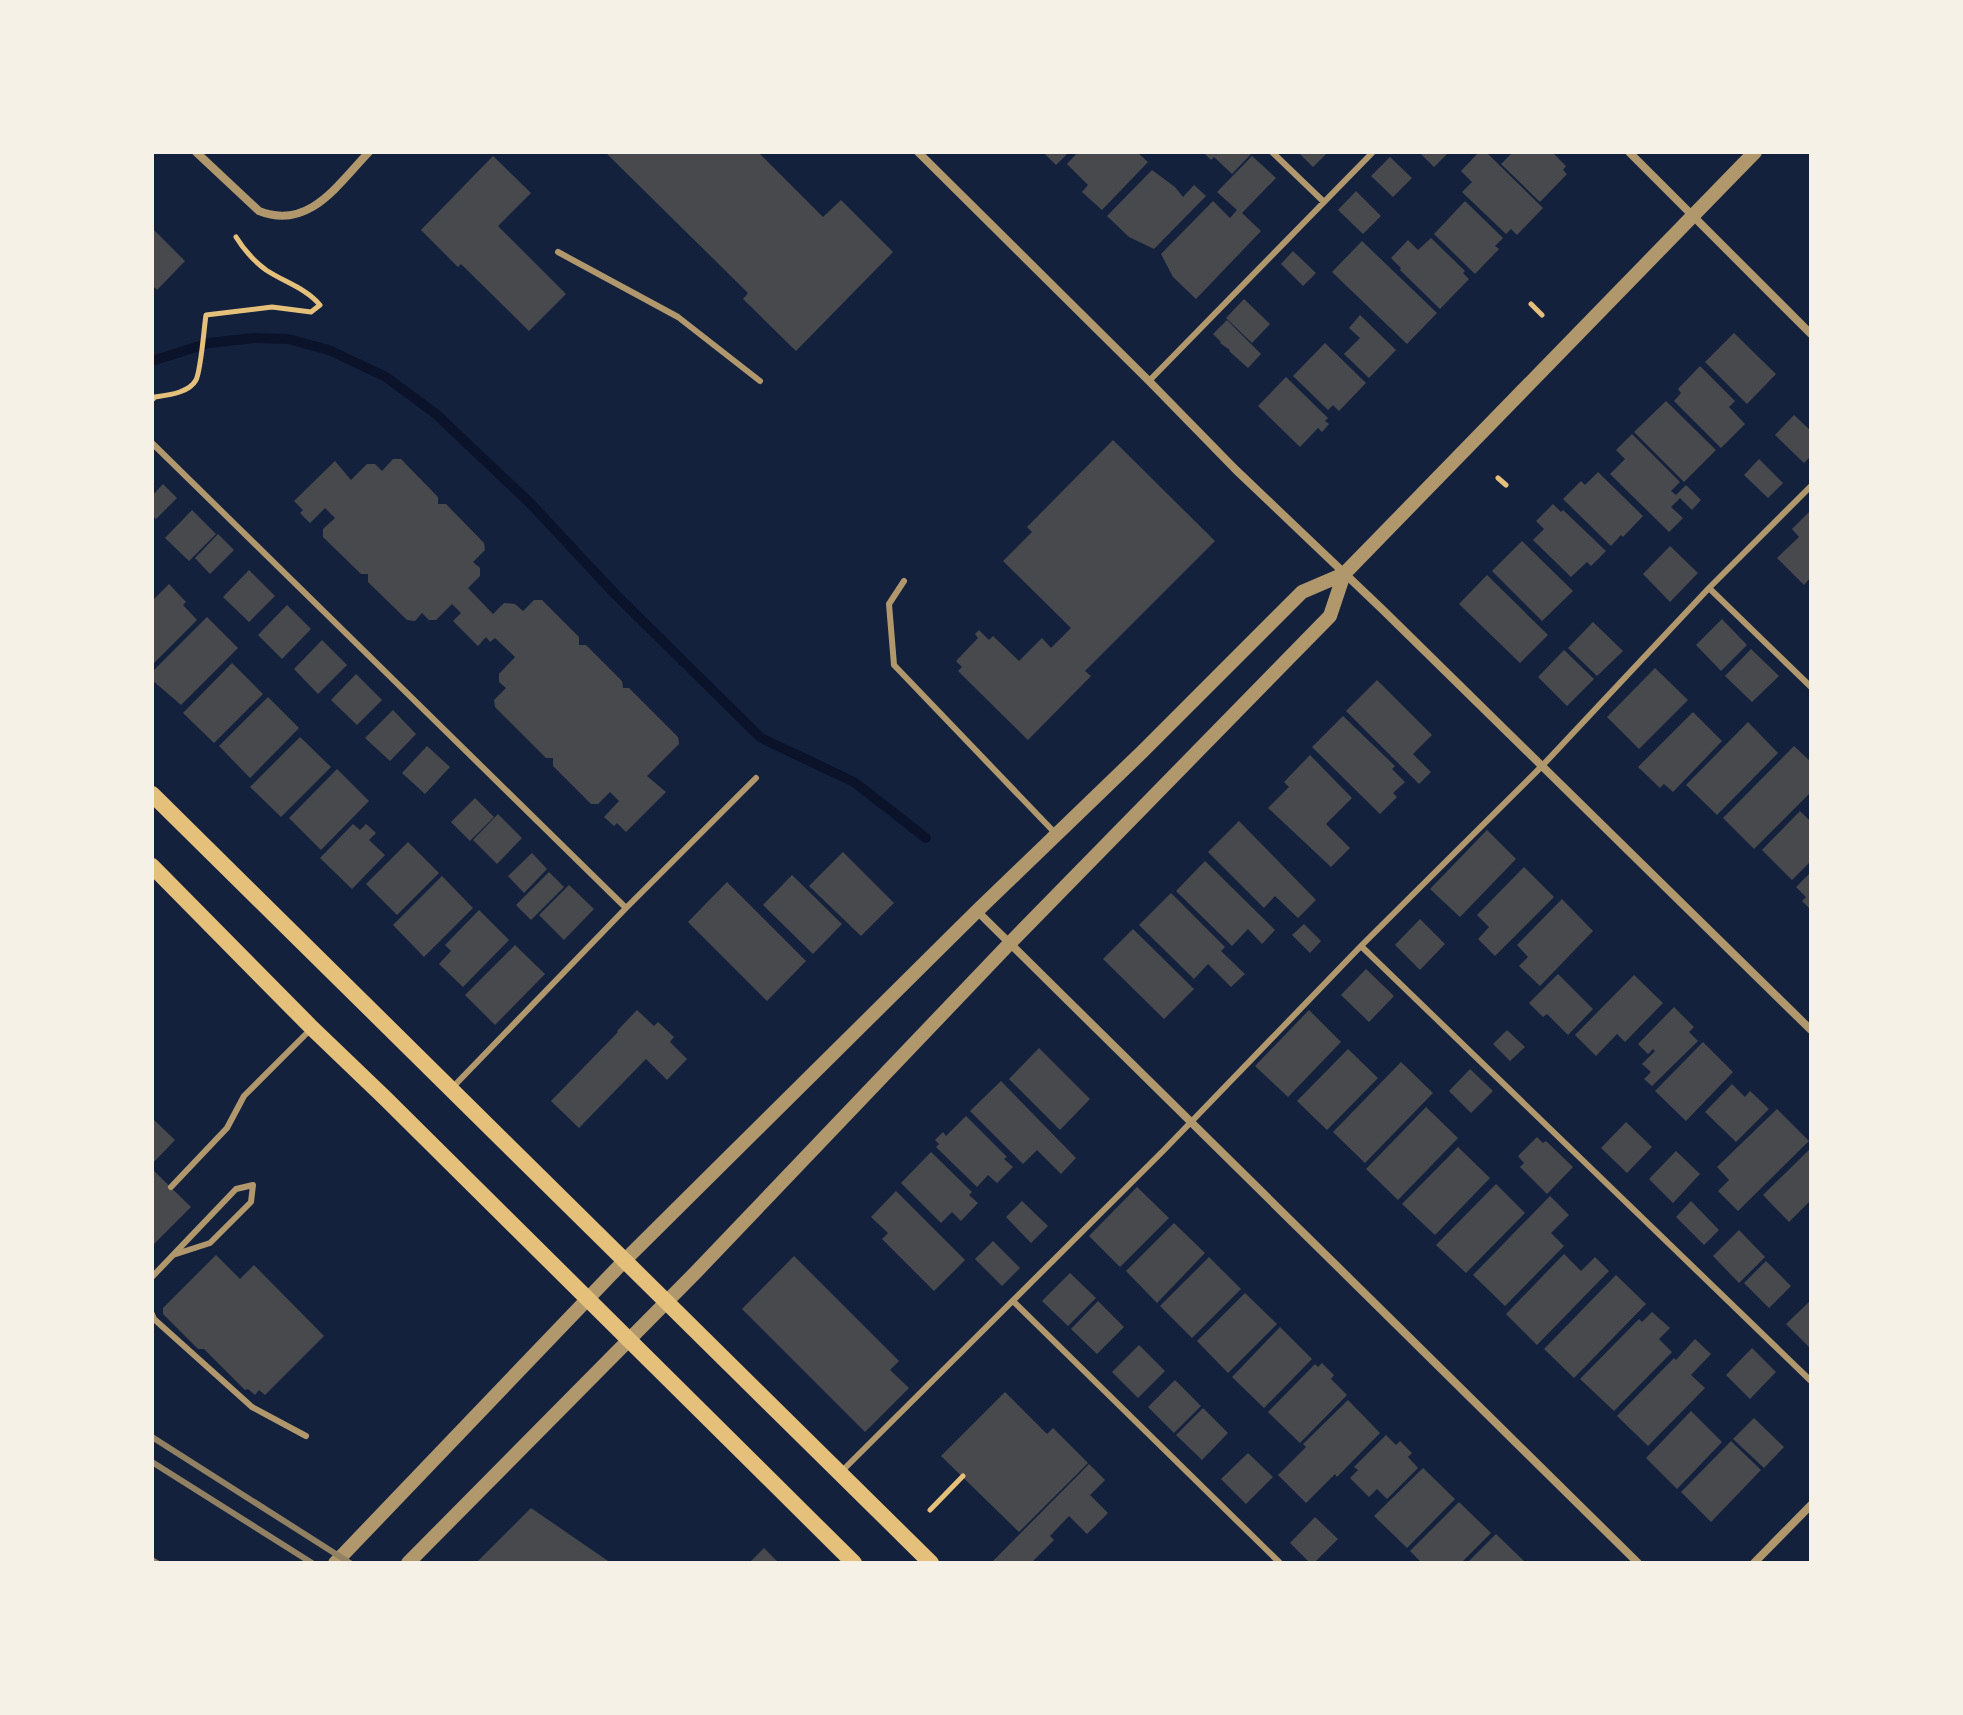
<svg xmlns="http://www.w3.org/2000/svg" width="1963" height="1715" font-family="Mulish,sans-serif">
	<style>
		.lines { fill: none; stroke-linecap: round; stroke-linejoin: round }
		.stream { stroke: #0b132b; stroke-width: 10 }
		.building { fill: #48494c }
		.path { stroke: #e5c07b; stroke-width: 5 }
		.service { stroke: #b1986c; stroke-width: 6 }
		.minor { stroke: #b1986c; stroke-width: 8 }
		.tertiary { stroke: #b1986c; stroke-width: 14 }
		.secondary { stroke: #e5c07b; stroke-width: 16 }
		.rail { stroke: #918062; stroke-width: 6 }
	</style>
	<rect width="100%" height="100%" fill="#14213d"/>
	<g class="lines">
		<path class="stream" d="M152,361L209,343L254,338L288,339L329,350L386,377L436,414L531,504L616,595L761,738L854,782L926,838"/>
	</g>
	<path class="building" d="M605,152H758L823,217L841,200L893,252L796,351L743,299L748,293Z
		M1043,152H1069L1056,165Z
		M1078,152H1137L1148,162L1102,210L1082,192L1088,185L1067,164Z
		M1203,152H1249L1251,154L1232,174L1214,157L1211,160Z
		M1298,152H1328L1313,167Z
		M1419,152H1449L1434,167Z
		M1479,152H1486L1543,208L1517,235L1511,229L1506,234L1462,192L1472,182L1461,171Z
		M1513,152H1552L1566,166L1563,170L1567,174L1540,202L1501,164Z
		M493,156L531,193L498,226L566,294L529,331L461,264L458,267L421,230Z
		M1252,156L1276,178L1242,213L1261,231L1196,299L1173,277L1161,254L1213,201L1230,218L1237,210L1217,192Z
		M1390,157L1412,178L1393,197L1371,176Z
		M1152,170L1175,187L1183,197L1194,185L1206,196L1154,249L1129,237L1107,216Z
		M1356,191L1381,216L1363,234L1338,210Z
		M1465,201L1503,238L1495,246L1499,249L1475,274L1434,234Z
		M152,228L185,261L157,290L154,287L152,289Z
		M1431,238L1465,271L1463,273L1469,279L1440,309L1400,270L1401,268L1391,258L1408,240L1418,250Z
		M1362,241L1437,313L1407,344L1332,272Z
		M1293,251L1316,273L1303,286L1281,264Z
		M1244,299L1270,324L1252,343L1226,318Z
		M1360,315L1396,350L1369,378L1344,354L1360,338L1349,328Z
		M1227,320L1261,354L1248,368L1229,351L1230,350L1220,343L1221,342L1213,334Z
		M1734,333L1776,374L1747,404L1705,362Z
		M1325,343L1366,383L1339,411L1333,405L1328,410L1293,376Z
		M1700,366L1735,401L1729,407L1745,424L1721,448L1674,401L1681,393L1678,389Z
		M1286,377L1328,418L1325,421L1329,424L1322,432L1318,428L1300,447L1258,406Z
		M1666,401L1716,450L1684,482L1634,432Z
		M1794,415L1811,431V456L1804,463L1775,435Z
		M1632,434L1680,482L1671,491L1676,495L1686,485L1701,500L1692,510L1680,498L1671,507L1683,518L1669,532L1610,474L1625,459L1616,450Z
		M1113,440L1215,541L1085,671L1091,676L1028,740L958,671L962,667L956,661L978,638L975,634L979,630L989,640L993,636L1019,661L1042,638L1051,648L1071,628L1003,561L1032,532L1027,527Z
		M393,459H401L438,497V504H446L484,543L485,550L473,562L480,568V576L468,588L493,614L504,603L515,604L523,611L534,600H542L579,637V645H586L622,681L623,688H629L678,737L679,744L647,776L666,792L626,832L617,823L614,826L604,817L619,801L610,792L598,804H591L553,766V758H546L495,707L494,700L506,688L499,682V674L515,657L495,638L490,642L486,637L478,646L453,621L461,613L452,604L436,620H429L422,613L415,621L407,620L368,582V574H361L323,537V529L335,518L325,508L310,523L300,513L303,510L294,501L335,461L351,480L367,464H375L382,471Z
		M1759,459L1783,483L1768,498L1744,475Z
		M1598,472L1643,516L1623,537L1621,535L1611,546L1563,499L1581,481L1585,485Z
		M163,484L177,498L156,519L152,516V496Z
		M1553,504L1561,512L1563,510L1606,551L1591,566L1587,562L1571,577L1533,540L1544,529L1536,521Z
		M192,510L216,534L189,561L165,538Z
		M1811,510V577L1804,585L1777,558L1799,537L1792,529Z
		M218,534L234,550L210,574L195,558Z
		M1522,541L1573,591L1542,621L1492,571Z
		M1670,546L1698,573L1670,602L1643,574Z
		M249,570L275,596L249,622L223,597Z
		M1487,575L1548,635L1520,663L1459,604Z
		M169,584L186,602L183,605L197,620L152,665V601Z
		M287,605L311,629L282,659L258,635Z
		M207,617L238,648L181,705L152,680V672Z
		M1722,619L1747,645L1721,671L1696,645Z
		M1593,622L1623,651L1597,676L1568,648Z
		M322,640L347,665L318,694L294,669Z
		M1751,649L1779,676L1752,702L1725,676Z
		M1564,650L1594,679L1567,706L1538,677Z
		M232,663L263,694L214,743L183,713Z
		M1655,668L1688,700L1639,749L1607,717Z
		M356,674L382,700L357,725L331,700Z
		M1377,680L1432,735L1413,754L1431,772L1419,784L1346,711Z
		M268,697L299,728L250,778L219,746Z
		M393,710L416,734L390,761L365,738Z
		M1693,712L1722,741L1673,792L1664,784L1660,788L1638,767Z
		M1343,716L1395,766L1392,769L1405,782L1393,793L1397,797L1380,814L1312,747Z
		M1748,722L1778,753L1717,815L1686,785Z
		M300,737L331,767L281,817L250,787Z
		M427,746L450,767L425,794L402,773Z
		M1794,746L1811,762V792L1754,849L1723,818Z
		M1310,755L1352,798L1326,824L1350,848L1331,867L1268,808L1289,787L1284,782Z
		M337,769L369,801L321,850L289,818Z
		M475,798L494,817L470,841L451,822Z
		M1800,811L1811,822V861L1792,880L1762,850Z
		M498,814L522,838L497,864L473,840Z
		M1239,821L1316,900L1298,918L1275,896L1264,908L1208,852Z
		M353,824L360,830L366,824L376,833L369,840L385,855L352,889L320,858Z
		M1487,830L1516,859L1460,917L1430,889Z
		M408,842L439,873L397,915L366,884Z
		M843,852L894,903L861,936L809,886Z
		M532,853L547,869L524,893L508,876Z
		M1205,861L1275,930L1262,944L1248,929L1232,946L1176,891Z
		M1524,867L1554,897L1495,956L1478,939L1489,927L1477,915Z
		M549,872L564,887L531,920L516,905Z
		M1811,872V910L1802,901L1806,897L1796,887Z
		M792,875L842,924L813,954L763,905Z
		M442,876L473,908L424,957L393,925Z
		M727,882L806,961L767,1001L688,922Z
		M569,885L594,909L564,940L539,915Z
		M1171,893L1225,947L1221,951L1245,974L1231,987L1208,964L1194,979L1139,925Z
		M1562,899L1593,931L1540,986L1519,966L1528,957L1517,945Z
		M479,910L509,940L463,987L439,964L451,951L445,945Z
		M1420,919L1445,944L1420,970L1395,945Z
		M1304,924L1321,941L1310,953L1292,935Z
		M1133,929L1194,989L1164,1019L1103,959Z
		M515,945L545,974L495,1025L465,995Z
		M1366,969L1394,996L1369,1022L1341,995Z
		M1558,974L1593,1009L1568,1035L1547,1014L1543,1017L1529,1003Z
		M1634,975L1663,1003L1625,1042L1617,1034L1596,1056L1575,1035Z
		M1674,1007L1694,1027L1689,1032L1698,1041L1652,1086L1644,1079L1651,1072L1642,1064L1655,1051L1653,1049L1648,1054L1638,1044Z
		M637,1010L654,1026L658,1022L674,1037L670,1042L687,1059L667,1080L646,1059L579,1128L551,1101L618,1032L617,1031Z
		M1309,1010L1341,1042L1288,1097L1255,1066Z
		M1507,1030L1525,1047L1510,1061L1493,1044Z
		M1703,1042L1733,1072L1686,1121L1655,1091Z
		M1039,1048L1090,1099L1060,1130L1009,1079Z
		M1348,1049L1378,1078L1327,1130L1297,1101Z
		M1401,1062L1433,1093L1365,1163L1333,1132Z
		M1470,1069L1493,1091L1471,1113L1449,1091Z
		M1001,1081L1076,1158L1061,1174L1037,1150L1023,1164L970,1111Z
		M1732,1084L1745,1097L1750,1091L1769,1109L1736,1142L1705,1112Z
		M1426,1107L1458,1138L1398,1200L1366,1169Z
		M1777,1109L1809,1141L1738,1211L1718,1191L1729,1180L1717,1167Z
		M966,1116L1007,1157L1004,1159L1013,1167L997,1183L988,1175L977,1187L936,1147L939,1144L935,1140L943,1132L946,1136Z
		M152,1118L175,1140L152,1164Z
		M1626,1122L1652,1147L1627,1173L1601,1148Z
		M1537,1137L1543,1143L1546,1141L1573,1167L1547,1194L1520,1167L1524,1163L1518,1156Z
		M1458,1147L1490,1178L1435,1235L1402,1204Z
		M1811,1148V1200L1789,1222L1763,1195Z
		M1676,1151L1700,1174L1673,1203L1649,1179Z
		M931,1152L972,1192L969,1195L978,1203L961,1221L952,1212L941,1223L901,1183Z
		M152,1169L191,1207L152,1246Z
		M1496,1184L1525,1213L1466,1273L1436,1245Z
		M1137,1187L1169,1218L1120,1267L1089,1236Z
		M896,1191L965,1260L934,1291L882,1239L888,1233L871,1217Z
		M1550,1196L1569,1215L1551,1233L1564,1246L1505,1306L1473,1275Z
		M1022,1201L1048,1226L1031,1243L1006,1217Z
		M1691,1201L1719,1230L1704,1245L1676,1217Z
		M1174,1223L1205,1253L1157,1303L1126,1271Z
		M1739,1230L1765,1257L1739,1283L1713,1256Z
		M993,1241L1020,1268L1002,1286L975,1259Z
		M1564,1254L1581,1271L1595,1257L1609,1271L1537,1345L1506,1314Z
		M216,1255L240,1279L254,1265L324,1336L265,1395L259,1390L255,1395L248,1389L245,1390L204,1349H198L163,1314V1308Z
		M794,1256L899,1361L890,1370L909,1388L865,1432L742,1309Z
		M1209,1257L1241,1289L1192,1338L1160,1306Z
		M1766,1261L1791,1286L1769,1308L1744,1283Z
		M1070,1273L1096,1298L1068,1326L1042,1301Z
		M1616,1275L1646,1304L1574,1378L1544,1349Z
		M1245,1293L1277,1324L1228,1373L1197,1341Z
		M1098,1301L1124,1327L1097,1354L1071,1329Z
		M1809,1302L1811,1304V1349L1786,1324Z
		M1652,1312L1670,1328L1659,1339L1672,1352L1614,1411L1580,1379L1639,1319L1642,1322Z
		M1280,1327L1312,1359L1264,1408L1232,1377Z
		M1695,1339L1711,1354L1691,1375L1705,1388L1648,1446L1617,1416L1674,1358L1676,1360Z
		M1139,1345L1165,1371L1138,1398L1112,1372Z
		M1752,1348L1776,1372L1750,1399L1726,1375Z
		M1322,1363L1334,1375L1331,1379L1347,1395L1300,1443L1268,1412L1315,1364L1318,1367Z
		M1175,1380L1201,1406L1174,1433L1148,1407Z
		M1005,1392L1047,1434L1053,1428L1088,1463L1019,1532L941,1456Z
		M1348,1400L1380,1433L1337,1477L1335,1474L1306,1503L1278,1475L1306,1447L1303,1444Z
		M1203,1408L1228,1433L1202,1460L1176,1435Z
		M1691,1411L1722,1442L1677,1489L1646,1458Z
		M1754,1418L1784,1447L1764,1468L1733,1439Z
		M1386,1435L1396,1445L1400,1441L1412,1453L1408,1457L1418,1468L1387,1499L1377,1489L1369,1497L1350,1478L1358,1470L1354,1467Z
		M1731,1441L1761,1470L1711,1522L1681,1492Z
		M1248,1453L1273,1477L1246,1504L1221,1479Z
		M1089,1464L1105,1480L1090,1495L1108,1513L1087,1534L1069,1516L1050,1536L1054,1540L1031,1563H991Z
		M1423,1468L1455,1499L1407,1548L1374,1516Z
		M1459,1502L1491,1533L1461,1563H1422L1410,1551Z
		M531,1508L611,1563H476Z
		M1315,1517L1338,1539L1314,1563H1310L1290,1543Z
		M1496,1534L1526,1563H1467Z
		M764,1548L779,1563H749Z"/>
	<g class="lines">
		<path class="path" d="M1531,304L1542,315
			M152,400L155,397C168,395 189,393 196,380C201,370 204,328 206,315L272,307L311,312L320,305C306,288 284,282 266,270C254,261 244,250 236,237
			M1498,478L1506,485
			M930,1510L963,1476"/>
		<path class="service" d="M1272,152L1324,202
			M558,252L678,317L760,381
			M1149,381L1373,152
			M152,443L626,908
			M904,581L889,604L894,665L1056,834
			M1709,588L1811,687
			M1361,946L1811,1381
			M453,1087L626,908L756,778
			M171,1187L227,1128L244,1096L311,1029
			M152,1277L236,1189L253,1185L251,1202L210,1243L173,1255
			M1013,1301L1280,1563
			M152,1314L154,1319L252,1407L306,1436
			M840,1473L1164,1150L1361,946L1542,766L1709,588L1811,486"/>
		<path class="minor" d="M196,152L259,211C309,231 338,184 369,152
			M918,152L1149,381L1236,470L1383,610L1811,1030
			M1629,152L1811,334
			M977,911L1638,1563
			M1754,1563L1811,1505"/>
		<path class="tertiary" d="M335,1563L625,1260L977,911L1142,752L1302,592L1344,574L1755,152
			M408,1563L697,1271L1010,943L1330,616L1344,574"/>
		<path class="secondary" d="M152,794L931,1563
			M152,866L312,1028L385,1098L854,1563"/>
		<path class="rail" d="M152,1437L350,1563
			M152,1462L312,1563
			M152,1560L157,1563"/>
	</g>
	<rect width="1963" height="1715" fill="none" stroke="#f6f1e7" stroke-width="308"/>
</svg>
